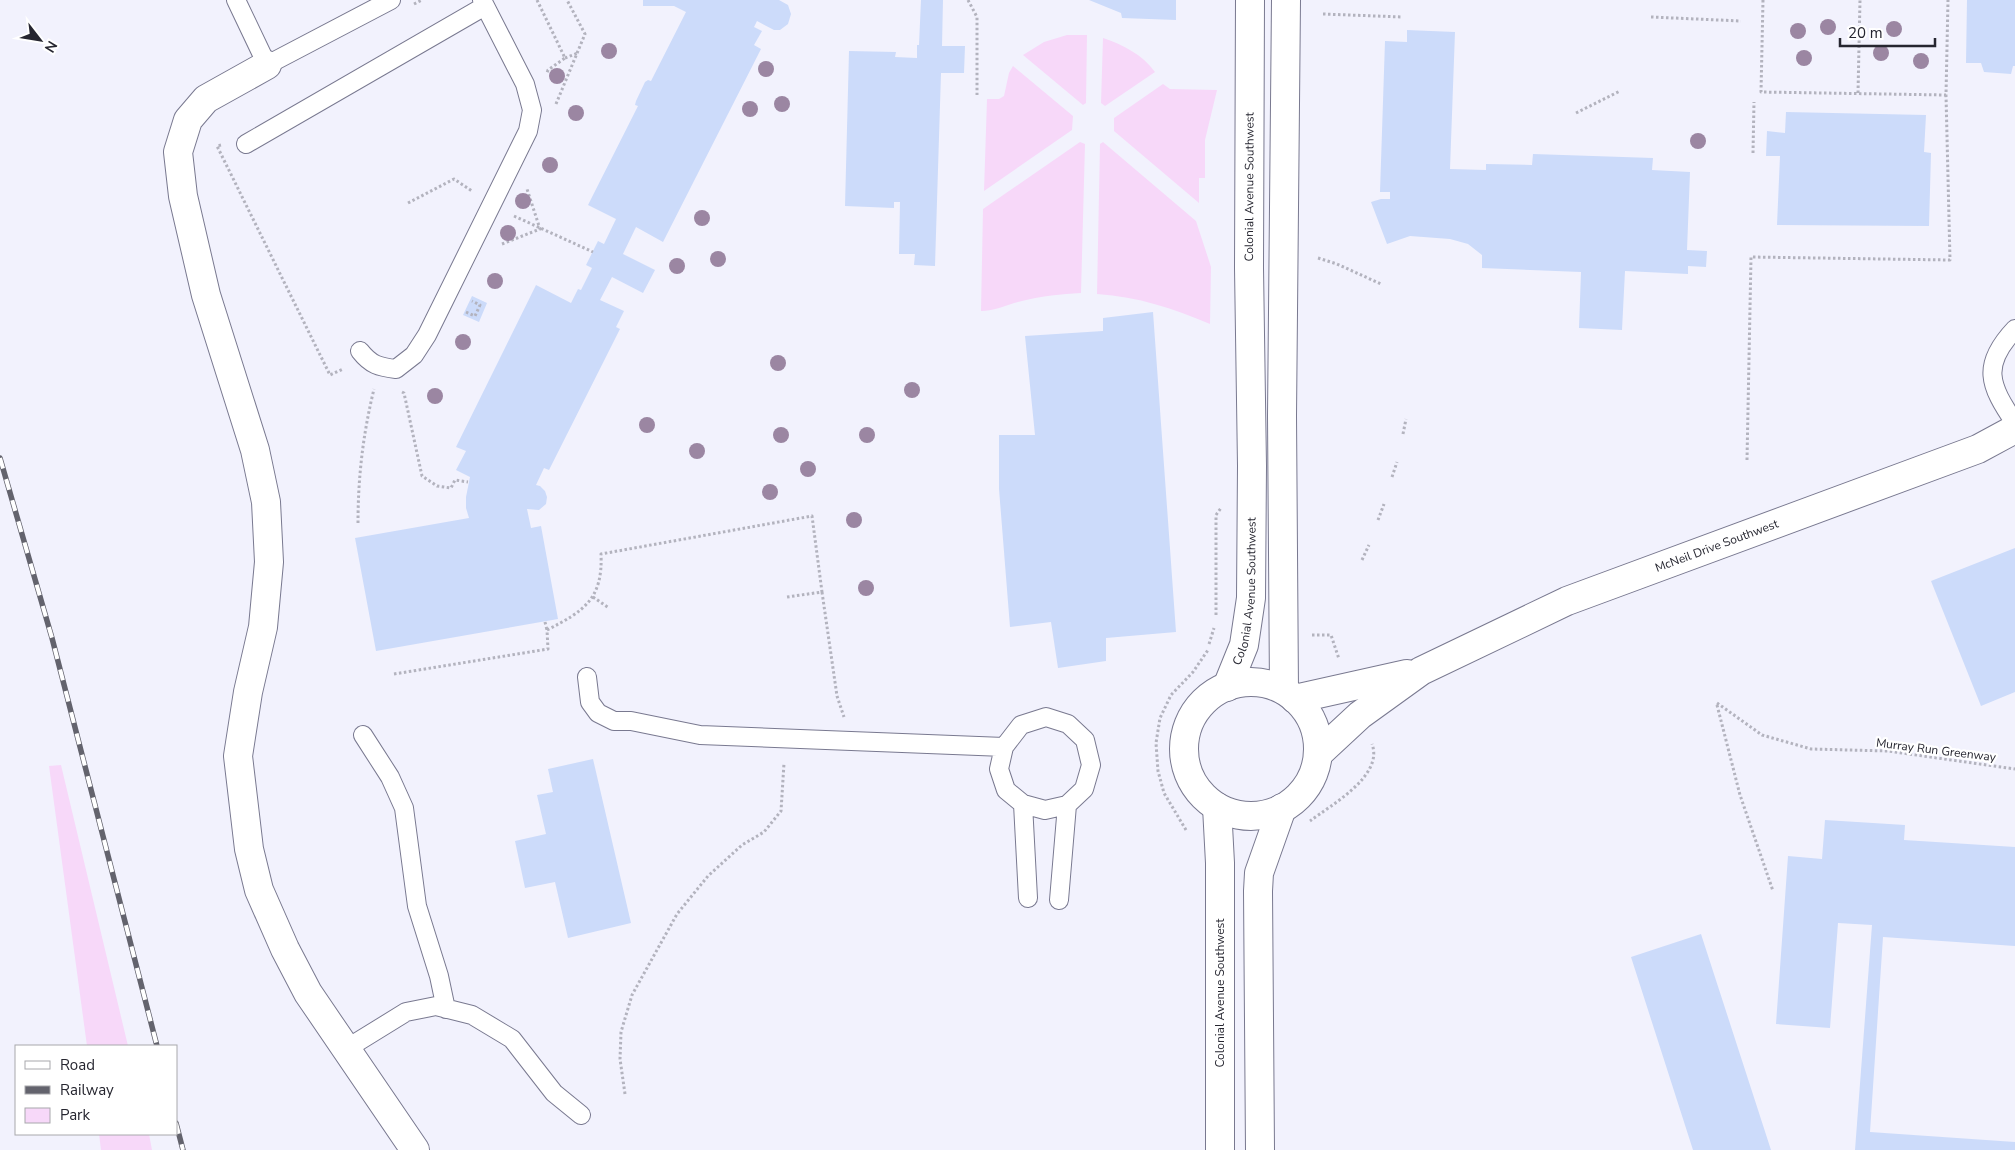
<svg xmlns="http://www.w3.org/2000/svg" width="2015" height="1150" font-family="'Nunito Sans',sans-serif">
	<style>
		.green { fill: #f7d8f9 }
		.building { fill: #ccdbfa }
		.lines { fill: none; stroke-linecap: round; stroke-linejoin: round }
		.service-casing { stroke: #797990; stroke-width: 20 }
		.minor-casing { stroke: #797990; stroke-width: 30 }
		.secondary-casing { stroke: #797990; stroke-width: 30 }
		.path { stroke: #b3b3be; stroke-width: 3; stroke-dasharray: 2.5 2.5; stroke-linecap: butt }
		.service { stroke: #fff; stroke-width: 18 }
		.minor { stroke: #fff; stroke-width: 28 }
		.secondary { stroke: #fff; stroke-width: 28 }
		.rail-casing { stroke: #63636d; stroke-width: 5.5 }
		.rail { stroke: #fff; stroke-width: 4; stroke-dasharray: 11; stroke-linecap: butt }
		.tree { fill: #9b86a2 }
		.labels { text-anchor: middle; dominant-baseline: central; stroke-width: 4.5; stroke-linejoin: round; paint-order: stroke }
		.street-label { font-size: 12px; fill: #262630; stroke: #fff }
	</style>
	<rect width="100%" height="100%" fill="#f2f2fd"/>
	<path class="green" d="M1067,35H1087L1086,103L1083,105L1023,55L1044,42Z
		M1103,38C1122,44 1143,55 1155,72L1105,106L1101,103Z
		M1013,66L1073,116L1072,130L984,191L987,99H999L1004,96L1009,73Z
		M1163,84L1170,89L1217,90L1205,140V178H1199V203L1114,131V118Z
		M1080,142L1085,144L1081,293C1061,294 1042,296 1022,301C1008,304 996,311 981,311L983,209Z
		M1103,142L1196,221L1211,267L1210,324C1172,308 1139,297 1097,294L1100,144Z
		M61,765L128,1046H87L49,766Z
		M99,1134H149L152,1150H101Z"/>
	<path class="building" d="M643,0H779L788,5L791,14L788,24L780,30H774L757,21L754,27L762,31L754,45L761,49L663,242L636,227L623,254L655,270L643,293L612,277L600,300L624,311L616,327L620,329L549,470L544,468L536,485L540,486L545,491L547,497L546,504L539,510L527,509L531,528L541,526L558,619L376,651L355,538L469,518L466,508V497L470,477L456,470L466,451L456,447L536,285L571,303L578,289L581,290L592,268L586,265L598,241L604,244L616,219L588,205L638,106L635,105L636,101L645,82L648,80L651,81L686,12L674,6H643Z
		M921,0H943L942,46H965L964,73H941L935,266L914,265L915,254H899L900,202H894V208L845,206L849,51L896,52L895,57L917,58V45H919Z
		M1089,0H1176V20L1122,18L1121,13Z
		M1967,0H2015V66H2013L2011,74L1984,72L1981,63H1966Z
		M1407,30L1455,32L1450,169L1486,170V164L1532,165L1533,154L1653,158L1652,170L1690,172L1687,250L1707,251L1706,267L1688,266V274L1625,271L1622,330L1579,328L1581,272L1482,268V255L1468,244L1450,239L1410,236L1387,244L1371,202L1381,199H1390V192H1380L1385,41L1407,42Z
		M1786,112L1926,115L1924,152L1931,153L1929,226L1777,225L1780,156H1766L1767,131L1785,133Z
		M472,296L487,303L479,322L463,315Z
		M1153,312L1176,632L1106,638V661L1058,668L1051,622L1010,627L999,489V435H1035L1025,336L1103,331V318Z
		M2015,548V692L1981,706L1931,581Z
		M593,759L631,923L568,938L555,882L525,888L515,841L546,834L537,795L553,792L548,769Z
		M1825,820L1905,825L1904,840L2015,847V946L1883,937L1870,1132L2015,1142V1150H1855L1872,925L1838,923L1830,1028L1776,1024L1788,856L1822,859Z
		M1701,934L1771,1150H1693L1631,957Z"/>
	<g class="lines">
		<defs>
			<path id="service" d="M236,0L267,65L391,0
				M246,144L485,6
				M2015,329C1981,365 1989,385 2015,423
				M360,351C371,365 379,367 396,369L414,355L427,335L528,131L532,110L525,84L482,0
				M587,677L590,702L598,713L614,721H631L700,735L1004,747
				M1046,717L1068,724L1085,740L1091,765L1084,789L1067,805L1045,810L1023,804L1006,790L999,769L1004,747L1021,725Z
				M363,735L390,777L404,808L417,906L439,976L446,1009
				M1023,804L1028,898
				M1059,900L1067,805
				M346,1049L406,1012L436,1006L472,1015L512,1039L554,1093L581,1115"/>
			<g id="minor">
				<path d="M267,65L206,99L188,120L178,152L183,196L206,295L255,450L266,502L269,562L263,627L248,692L238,756L249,849L259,890L285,949L308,993L415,1150"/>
				<path d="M1295,699L1407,674"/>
				<path id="s1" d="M1318,754L1360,715L1421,671L1567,601L1978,449L2015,429"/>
			</g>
			<g id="secondary">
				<circle cx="1251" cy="749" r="67"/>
				<path id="s2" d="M1227,687L1244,645L1251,598L1252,466L1249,268L1250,0"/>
				<path d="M1284,690L1282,416L1286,0"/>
				<path d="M1217,807L1220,863V1150"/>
				<path d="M1260,1150L1258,891L1259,873L1282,808"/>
			</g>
		</defs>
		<use href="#service" class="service-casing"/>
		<use href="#minor" class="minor-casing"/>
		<use href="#secondary" class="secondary-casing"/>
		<path class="path" d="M537,0L565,58L548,70L547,73
			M968,0L977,17V95
			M1763,0L1761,92L1946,95L1948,0
			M414,4L422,0
			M1323,14L1402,17
			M1651,17L1741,21
			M565,58L578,53
			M1858,93L1860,0
			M556,104L585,34L567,0
			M1576,113L1620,91
			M221,145L217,146L330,375L343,369
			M1753,153L1754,102
			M408,203L454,179L472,191
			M514,216L593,252
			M502,244L540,229L527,189
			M1318,258L1337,264L1381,284
			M466,312L475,316L480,305L472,301
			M402,392L404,393L422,476L437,486L451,488L455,480L468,482
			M1403,434L1406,419
			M1747,460L1751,257L1950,260L1946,95
			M1392,477L1397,462
			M1378,520L1384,504
			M358,523C358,477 363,434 374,389
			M1362,560L1369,545
			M822,592L837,696L844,717
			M593,597L609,608
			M1216,615V515L1221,508
			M545,622L547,630
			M1312,635H1331L1339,659
			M1209,644L1214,628
			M394,674L548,649L547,630C584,611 603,599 601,554L812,516L822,592L787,597
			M1717,703L1762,735L1811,749L1888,751L2015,769
			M1717,705L1740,795L1773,891
			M1310,821C1331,805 1384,776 1372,744
			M1186,830L1164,793L1158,771L1156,743L1160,718L1171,695L1193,672L1208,650
			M625,1094L620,1059L621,1032L632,995L677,914L708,876L742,845L764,832L781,811L784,763"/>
		<use href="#service" class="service"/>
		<use href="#minor" class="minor"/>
		<use href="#secondary" class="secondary"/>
		<defs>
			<path id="rail" d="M0,458L52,638L157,1046
				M176,1123L183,1150"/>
		</defs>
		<use href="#rail" class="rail-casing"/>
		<use href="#rail" class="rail"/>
	</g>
	<g class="tree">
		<circle cx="1828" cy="27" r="8"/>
		<circle cx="1894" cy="29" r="8"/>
		<circle cx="1798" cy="31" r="8"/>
		<circle cx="609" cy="51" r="8"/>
		<circle cx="1881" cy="53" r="8"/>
		<circle cx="1804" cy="58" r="8"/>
		<circle cx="1921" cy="61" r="8"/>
		<circle cx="766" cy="69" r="8"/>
		<circle cx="557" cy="76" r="8"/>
		<circle cx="782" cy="104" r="8"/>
		<circle cx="750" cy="109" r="8"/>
		<circle cx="576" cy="113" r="8"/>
		<circle cx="1698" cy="141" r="8"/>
		<circle cx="550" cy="165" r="8"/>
		<circle cx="523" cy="201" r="8"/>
		<circle cx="702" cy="218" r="8"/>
		<circle cx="508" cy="233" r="8"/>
		<circle cx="718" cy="259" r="8"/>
		<circle cx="677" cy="266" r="8"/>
		<circle cx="495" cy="281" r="8"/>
		<circle cx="463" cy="342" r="8"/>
		<circle cx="778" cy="363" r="8"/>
		<circle cx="912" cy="390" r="8"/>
		<circle cx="435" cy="396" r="8"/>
		<circle cx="647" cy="425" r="8"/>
		<circle cx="781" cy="435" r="8"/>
		<circle cx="867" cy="435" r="8"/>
		<circle cx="697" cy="451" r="8"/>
		<circle cx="808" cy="469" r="8"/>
		<circle cx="770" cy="492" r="8"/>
		<circle cx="854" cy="520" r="8"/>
		<circle cx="866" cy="588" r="8"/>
	</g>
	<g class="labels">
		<g class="street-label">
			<text stroke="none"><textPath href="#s2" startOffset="504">Colonial Avenue Southwest</textPath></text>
			<text stroke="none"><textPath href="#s1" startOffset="454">McNeil Drive Southwest</textPath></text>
			<text stroke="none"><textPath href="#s2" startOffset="99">Colonial Avenue Southwest</textPath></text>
			<text transform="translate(1936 750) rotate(7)">Murray Run Greenway</text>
			<text transform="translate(1220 993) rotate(-90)">Colonial Avenue Southwest</text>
		</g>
	</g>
	<rect x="15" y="1045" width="162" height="90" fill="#ffffff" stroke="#a8a8ac"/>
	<rect x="25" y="1061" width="25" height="8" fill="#ffffff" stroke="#a8a8ac"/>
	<text x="60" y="1070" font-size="15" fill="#262630">Road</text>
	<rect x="25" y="1086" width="25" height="8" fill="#63636d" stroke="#a8a8ac"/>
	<text x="60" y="1095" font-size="15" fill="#262630">Railway</text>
	<rect x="25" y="1108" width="25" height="15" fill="#f7d8f9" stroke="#a8a8ac"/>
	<text x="60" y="1120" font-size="15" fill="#262630">Park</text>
	<g transform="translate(40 40) rotate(121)" stroke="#ffffff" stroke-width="4" paint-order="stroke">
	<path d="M0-4L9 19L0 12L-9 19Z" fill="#262630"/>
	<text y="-8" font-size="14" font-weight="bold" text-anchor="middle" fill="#262630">N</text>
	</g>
	<path d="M1840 38v8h95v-8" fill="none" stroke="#262630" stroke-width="2.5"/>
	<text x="1848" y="38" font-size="15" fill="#262630" stroke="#ffffff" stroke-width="4" paint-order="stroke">20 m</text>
</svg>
